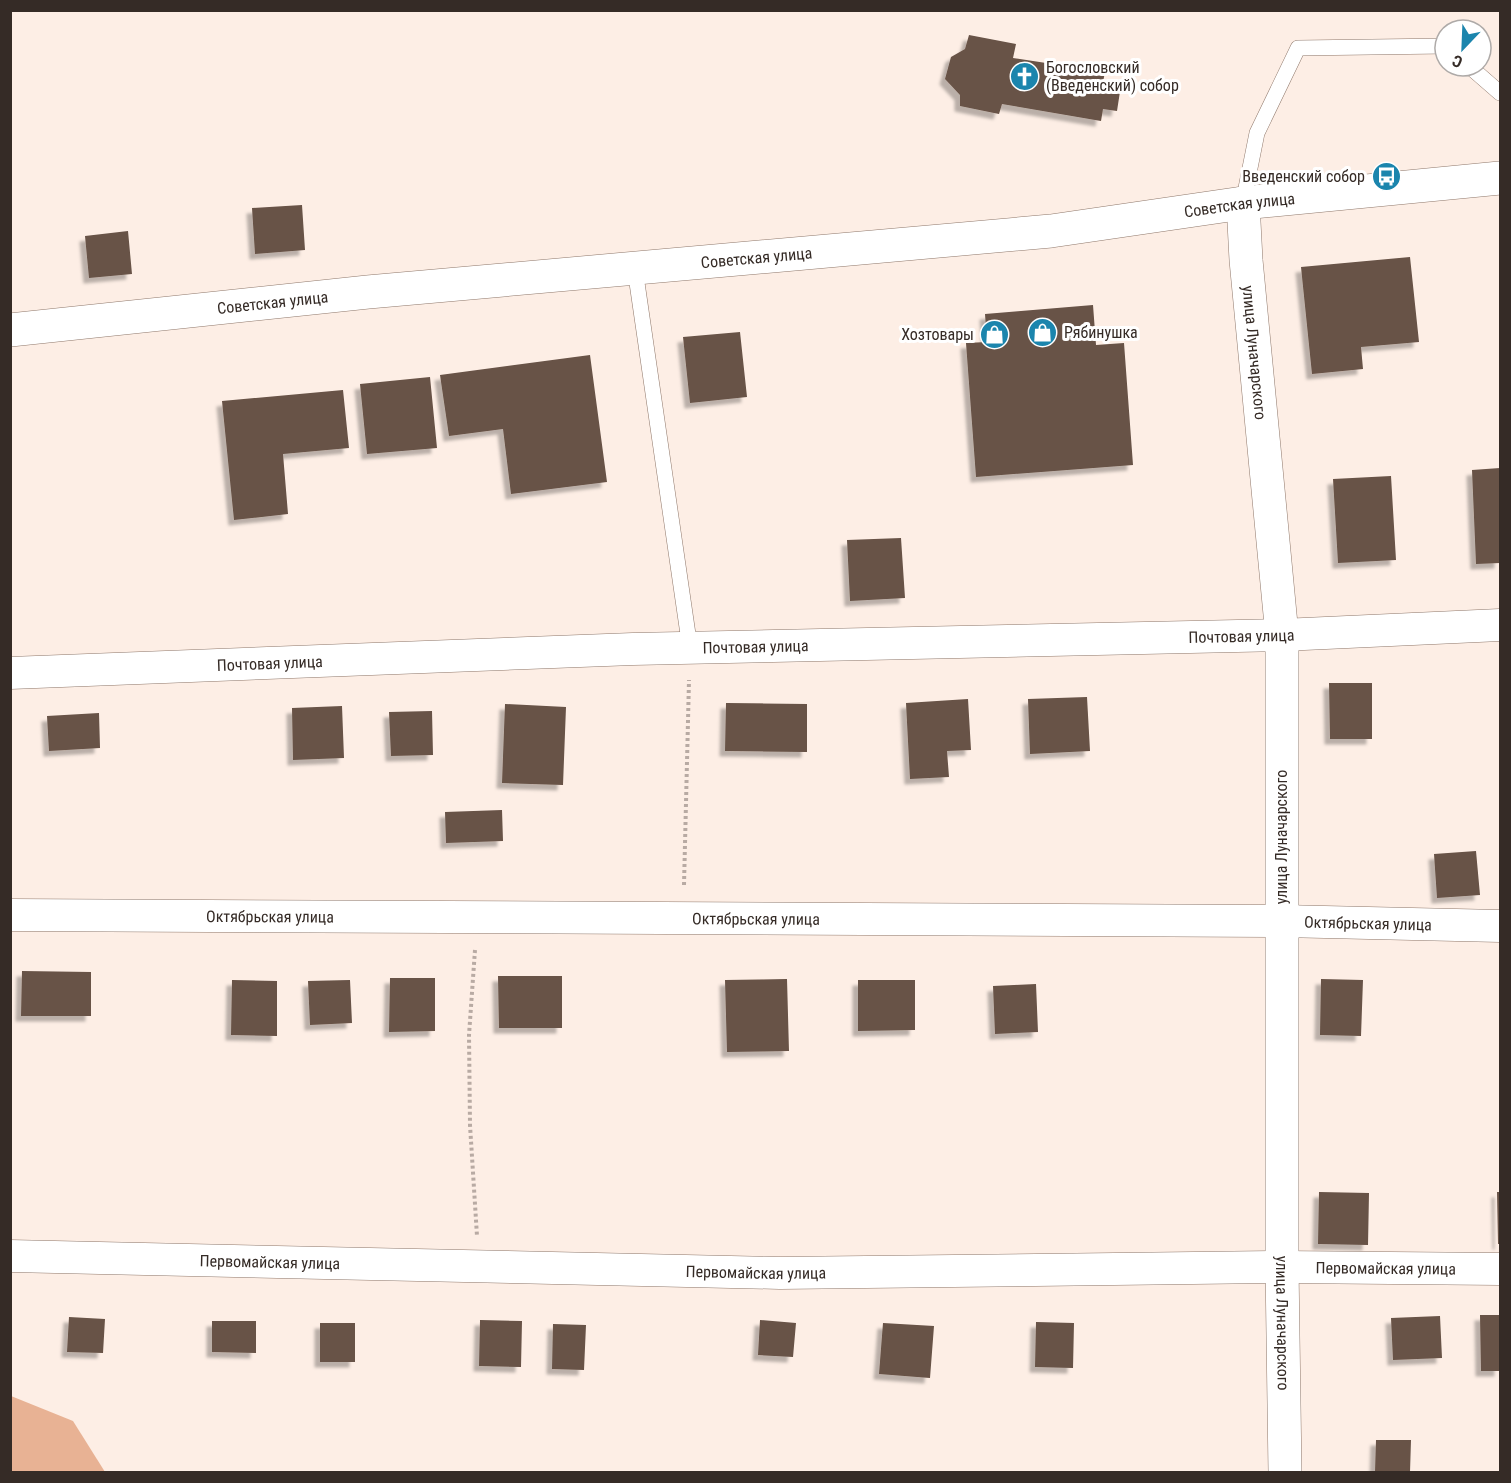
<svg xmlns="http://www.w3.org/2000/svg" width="1511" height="1483" font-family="'Roboto Condensed',sans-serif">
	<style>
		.forest { fill: #e8b294 }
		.building { fill: #675246; filter: url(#shadow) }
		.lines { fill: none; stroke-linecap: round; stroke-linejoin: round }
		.service-casing { stroke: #8f786b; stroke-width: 16 }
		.minor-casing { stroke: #8f786b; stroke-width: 33 }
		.tertiary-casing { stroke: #8f786b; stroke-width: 34 }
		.path { stroke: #b8aaa3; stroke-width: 4; stroke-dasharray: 3 3; stroke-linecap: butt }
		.service { stroke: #fff; stroke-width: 15 }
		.minor { stroke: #fff; stroke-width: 32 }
		.tertiary { stroke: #fff; stroke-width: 33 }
		.labels { text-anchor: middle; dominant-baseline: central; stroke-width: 6; stroke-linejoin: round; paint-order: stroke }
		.poi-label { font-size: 16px; fill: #352b26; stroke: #fff; text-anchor: start }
		.street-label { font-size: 16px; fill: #352b26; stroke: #fff }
	</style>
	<defs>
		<filter id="shadow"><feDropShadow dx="-5.5" dy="5.5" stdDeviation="1.5" flood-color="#0004"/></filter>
	</defs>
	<rect width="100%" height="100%" fill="#fdeee5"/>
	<path class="forest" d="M11,1396L73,1421L105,1472H11Z"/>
	<path class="building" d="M969,35L1016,44L1013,58L1105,72L1103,82L1121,85L1117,111L1103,109L1101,121L1002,104L999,114L960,106V95L945,79L951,57L965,49Z
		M302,205L305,250L255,254L252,208Z
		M128,231L132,274L89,278L85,236Z
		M1410,257L1419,342L1361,347L1363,369L1312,374L1301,267Z
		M1093,305L1096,345L1124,343L1133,465L976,477L966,343L987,342L985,314Z
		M740,332L747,397L690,403L683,337Z
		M590,355L607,482L511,494L503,429L449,436L440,375Z
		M430,377L437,448L367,454L360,384Z
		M343,390L349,448L283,454L288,514L234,520L222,401Z
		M1500,468V563L1476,564L1472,470Z
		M1391,476L1396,560L1338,563L1333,479Z
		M901,538L905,598L850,601L847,540Z
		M1329,683H1372V739H1330Z
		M1087,697L1090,751L1030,754L1028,699Z
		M968,699L971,750L947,751L949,777L910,779L906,703Z
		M726,703L807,704V752L725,751Z
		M505,704L566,707L563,785L502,783Z
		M342,706L344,758L293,760L292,708Z
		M432,711L433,755L391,756L389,712Z
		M99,713L100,748L49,751L47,716Z
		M502,810L503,841L446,843L445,812Z
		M1476,851L1480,895L1437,898L1434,854Z
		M22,971L91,972V1016H21Z
		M498,976H562V1028H499Z
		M390,978H435V1031L389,1032Z
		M787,979L789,1051L727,1052L725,980Z
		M1321,979L1363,980L1361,1036L1320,1035Z
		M232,980L277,981V1036L231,1035Z
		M350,980L352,1023L310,1025L308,981Z
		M858,980H915V1030L858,1031Z
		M1036,984L1038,1032L995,1034L993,986Z
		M1319,1192L1369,1193L1368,1245L1318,1244Z
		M1497,1192H1500V1244H1498Z
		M1480,1315H1500V1371H1481Z
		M1440,1316L1442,1358L1393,1360L1391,1318Z
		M69,1317L105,1319L103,1353L67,1352Z
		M480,1320L522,1321L521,1367L479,1366Z
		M760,1320L796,1323L793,1357L758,1355Z
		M212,1321H256V1353L212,1352Z
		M1036,1322L1074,1323L1073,1368L1035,1367Z
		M320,1323H355V1362H320Z
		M883,1323L934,1326L930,1378L879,1374Z
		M553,1324L586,1325L584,1370L552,1369Z
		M1376,1440H1411L1410,1472H1375Z"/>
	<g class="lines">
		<defs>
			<path id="service" d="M1469,66L1500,93
				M1243,203L1257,133L1298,48L1445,46
				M635,269L690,648"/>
			<g id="minor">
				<path id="s1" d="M10,673L633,649L1282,635L1500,625"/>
				<path id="s2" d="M10,915L1281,921L1500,926"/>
				<path id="s3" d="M10,1256L780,1273L1282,1267L1500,1269"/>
			</g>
			<g id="tertiary">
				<path id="s4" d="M1243,203L1246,260L1282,635V1267L1285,1472"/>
				<path id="s5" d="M10,330L368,292L1051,231L1243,203L1500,178"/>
			</g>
		</defs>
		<use href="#service" class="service-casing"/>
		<use href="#minor" class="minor-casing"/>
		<use href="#tertiary" class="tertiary-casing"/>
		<path class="path" d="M684,885L689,680
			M475,950L469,1035L470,1125L477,1236"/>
		<use href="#service" class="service"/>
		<use href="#minor" class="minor"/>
		<use href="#tertiary" class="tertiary"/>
	</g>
	<defs>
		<symbol id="church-disc" viewBox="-11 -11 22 22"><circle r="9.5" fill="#1b85ad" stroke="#fff"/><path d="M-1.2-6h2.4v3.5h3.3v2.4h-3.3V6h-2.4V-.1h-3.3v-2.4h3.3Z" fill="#fff"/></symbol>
		<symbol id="bus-disc" viewBox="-11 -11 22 22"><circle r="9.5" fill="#1b85ad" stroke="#fff"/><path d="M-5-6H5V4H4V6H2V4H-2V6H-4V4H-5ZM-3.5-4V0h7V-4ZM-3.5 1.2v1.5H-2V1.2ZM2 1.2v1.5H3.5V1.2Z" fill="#fff"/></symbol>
		<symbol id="shop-disc" viewBox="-11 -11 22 22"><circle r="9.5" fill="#1b85ad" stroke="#fff"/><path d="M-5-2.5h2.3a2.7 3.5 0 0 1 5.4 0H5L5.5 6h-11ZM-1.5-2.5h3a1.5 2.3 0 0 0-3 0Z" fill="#fff"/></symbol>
	</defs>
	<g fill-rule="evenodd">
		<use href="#church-disc" x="1008" y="60" width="33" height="33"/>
		<use href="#bus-disc" x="1370" y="160" width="33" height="33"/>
		<use href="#shop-disc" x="1026" y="316" width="33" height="33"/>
		<use href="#shop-disc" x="978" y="318" width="33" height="33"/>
	</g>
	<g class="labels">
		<g class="poi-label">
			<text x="1046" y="67">Богословский<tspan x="1046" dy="18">(Введенский) собор</tspan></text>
			<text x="1365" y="176" text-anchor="end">Введенский собор</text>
			<text x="1064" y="332">Рябинушка</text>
			<text x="974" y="334" text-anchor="end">Хозтовары</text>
		</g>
		<g class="street-label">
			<text stroke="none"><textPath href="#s5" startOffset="1236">Советская улица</textPath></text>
			<text stroke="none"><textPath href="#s5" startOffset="750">Советская улица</textPath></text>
			<text stroke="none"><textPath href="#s5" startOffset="264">Советская улица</textPath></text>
			<text stroke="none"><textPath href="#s4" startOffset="150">улица Луначарского</textPath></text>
			<text stroke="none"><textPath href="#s1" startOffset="1232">Почтовая улица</textPath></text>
			<text stroke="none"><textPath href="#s1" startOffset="746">Почтовая улица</textPath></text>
			<text stroke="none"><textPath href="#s1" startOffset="260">Почтовая улица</textPath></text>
			<text transform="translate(1281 837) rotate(-90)">улица Луначарского</text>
			<text stroke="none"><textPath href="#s2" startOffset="260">Октябрьская улица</textPath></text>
			<text stroke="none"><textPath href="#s2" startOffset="746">Октябрьская улица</textPath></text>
			<text stroke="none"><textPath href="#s2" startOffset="1358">Октябрьская улица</textPath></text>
			<text stroke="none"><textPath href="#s3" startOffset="260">Первомайская улица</textPath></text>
			<text stroke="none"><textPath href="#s3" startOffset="1376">Первомайская улица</textPath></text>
			<text stroke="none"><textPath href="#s3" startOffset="746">Первомайская улица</textPath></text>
			<text stroke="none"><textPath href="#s4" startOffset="1122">улица Луначарского</textPath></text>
		</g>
	</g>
	<rect width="1511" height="1483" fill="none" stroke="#352b26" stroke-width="24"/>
	<g transform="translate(1463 48) rotate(203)"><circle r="28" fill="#ffffff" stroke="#aeaaa8" stroke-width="1.5"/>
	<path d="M0-4.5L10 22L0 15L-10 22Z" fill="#1b85ad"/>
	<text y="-9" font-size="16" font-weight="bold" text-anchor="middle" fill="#352b26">С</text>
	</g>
</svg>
